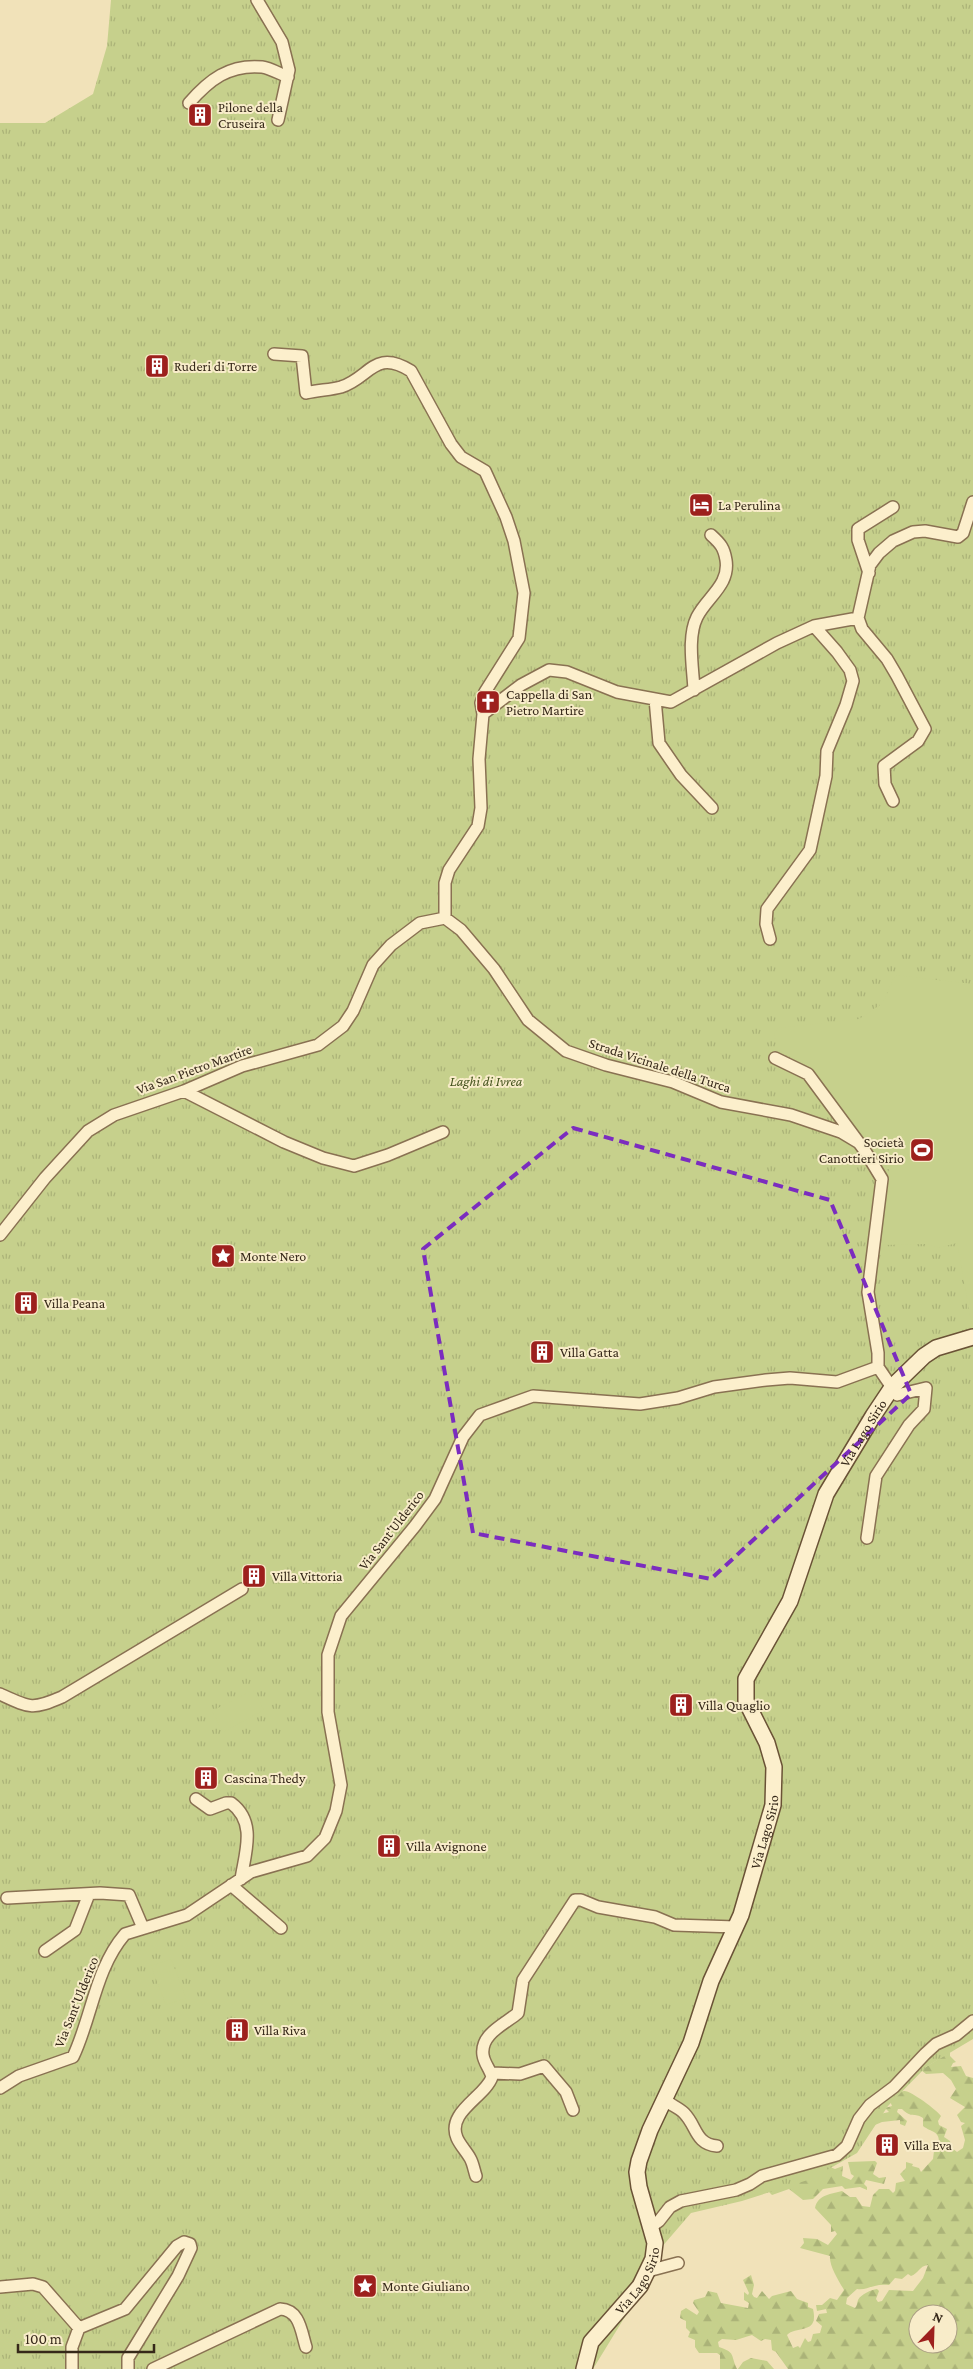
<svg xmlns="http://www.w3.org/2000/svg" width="973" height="2369" font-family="'Crimson Pro',serif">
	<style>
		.forest { fill: url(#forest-firs); fill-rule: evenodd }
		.park { fill: url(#park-tufts) }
		.garden { fill: #c6d08c }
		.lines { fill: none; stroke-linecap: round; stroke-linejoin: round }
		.minor-casing { stroke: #897152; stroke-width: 14 }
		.secondary-casing { stroke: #6a5236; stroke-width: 18 }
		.minor { stroke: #fcefcc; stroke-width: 11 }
		.secondary { stroke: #fcefcc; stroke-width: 15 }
		.marked { fill: none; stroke: #7b2cbf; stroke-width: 4; stroke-dasharray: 10 6; stroke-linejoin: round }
		.labels { text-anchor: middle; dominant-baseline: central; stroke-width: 4; stroke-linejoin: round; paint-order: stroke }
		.poi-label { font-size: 14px; fill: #362819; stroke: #f8ecc9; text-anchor: start }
		.street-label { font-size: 14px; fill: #362819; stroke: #f8ecc9 }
		.park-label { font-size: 14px; font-style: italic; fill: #45541e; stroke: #f8ecc9 }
	</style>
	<defs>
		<pattern id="forest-firs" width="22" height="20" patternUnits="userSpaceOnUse" patternTransform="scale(1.25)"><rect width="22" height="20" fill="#c6d08c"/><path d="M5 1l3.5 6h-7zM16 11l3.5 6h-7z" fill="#abb378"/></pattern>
		<pattern id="park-tufts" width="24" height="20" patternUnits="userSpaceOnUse" patternTransform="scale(1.25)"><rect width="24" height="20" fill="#c6d08c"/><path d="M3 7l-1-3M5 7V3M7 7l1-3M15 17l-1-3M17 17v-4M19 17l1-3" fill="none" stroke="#abb378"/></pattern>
	</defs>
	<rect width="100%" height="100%" fill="#f1e2b9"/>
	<path class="forest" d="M950,2052V2056L956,2062L953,2063L951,2067L961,2066L966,2076L973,2078V2369H788L776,2352L772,2350L771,2340L765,2339L761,2341L752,2335L736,2340L722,2339L718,2342L719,2347C736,2353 730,2354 737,2369H720V2355L717,2353H699L695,2347V2340L688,2337L690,2332L686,2328V2321L680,2318L681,2311L686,2308L697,2315L699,2312L693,2303L694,2300L705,2297L708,2291L717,2293L721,2303L748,2308L749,2303L744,2300V2292L748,2295L749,2293L743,2280L751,2275L754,2285L752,2294L754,2297L757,2298L762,2291L769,2299L772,2296L791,2291L797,2299L808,2303V2307L813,2309C819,2335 797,2325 787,2335L793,2348L798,2346L800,2348L805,2338L808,2342L811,2341L813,2334L820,2333L822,2326L816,2321L819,2314L827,2313L826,2309L817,2311L816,2305H822L830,2298L837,2300L844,2290C839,2281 829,2266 830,2256L800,2248L804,2243L803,2238L817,2239L828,2245L837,2234L835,2231L831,2232V2225L815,2208C818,2194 832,2194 842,2191L850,2197H856L862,2206L870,2207L873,2195L879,2189H889L893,2193L895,2191L896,2183L905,2181L900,2174L906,2168V2162L913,2164L912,2166L919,2168L921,2172L933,2159L934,2151L939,2145C940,2130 932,2133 923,2126V2118C914,2112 912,2119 902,2109H898L897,2112L907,2121L905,2126L900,2124V2120L882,2122L875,2125L872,2122L880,2114L889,2112L885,2108L892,2106L890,2101C894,2098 898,2092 904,2091C910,2090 937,2110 941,2116L938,2121L939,2125L947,2129L944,2137L950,2141L952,2148L957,2152L963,2148L965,2140L961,2126L965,2123L961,2122L957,2115L965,2107L950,2098L956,2089L951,2080L943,2073L926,2074L921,2070ZM928,2265L923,2278L913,2291L889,2290L882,2301L878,2302L876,2299L879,2291L877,2289C871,2290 861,2294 858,2300C857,2303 857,2306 855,2308L846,2304L847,2298L857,2289C867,2291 873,2283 889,2285L895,2278L902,2279L908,2274L911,2276C918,2274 919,2266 928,2265ZM918,2314H948V2344H918Z
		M875,2161L877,2163L873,2174L879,2178L886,2177L884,2184L866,2180L864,2184L867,2187V2190L860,2187L845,2189L842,2186L823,2189L813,2199L803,2200L789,2189L772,2195L767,2190L825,2165L835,2169L843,2166L842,2176L851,2180L854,2176L851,2174L848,2162Z
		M751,2358L767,2361L774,2369H738L743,2362Z"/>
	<path class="park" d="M111,0H973V2039L926,2067L888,2106L857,2153L811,2179L742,2201L691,2213L660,2249L626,2315L593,2369H0V123H45L93,94L107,46Z"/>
	<path class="garden" d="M895,975L973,984V1332L957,1243L938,1248L926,1244L883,1245L880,1242L889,1169H884C861,1135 837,1102 808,1073L810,1065L778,1052L774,1034L778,1028L859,1019L883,1003Z
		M253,1690L264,1710L223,1732L212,1711Z
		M171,1959L186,1998L166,2005L151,1966Z"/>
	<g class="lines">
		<defs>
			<path id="minor" d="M257,0L282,42L289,70L278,120
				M189,103C209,80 229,64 262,67C270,68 280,74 288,77
				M274,354L302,356L306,393C318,390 330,390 341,387C370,378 374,348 411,371L451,444L461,457L485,471L506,517L514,541L524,593L519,638L485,692L481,703L483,714L479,759L481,808L478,826L449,870L445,883V918
				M869,573L858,540V529L893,507
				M694,690C693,668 687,637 697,617C707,597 730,585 726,560C724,548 721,544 711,535
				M655,699L659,743L681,775L712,808
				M483,714L521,685L549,670L567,672L617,692L671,702L777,643L814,626L858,618
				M893,801L885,784L884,766L918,741L925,729L897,676L887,659L862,629L858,618L870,565L879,553L893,541L913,532L925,531L958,537L963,533L973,502
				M770,939L766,924L767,909L810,850L826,776L827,751L846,705L853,681L850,670L837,652L814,626
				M775,1058L808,1074L865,1151L882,1179L868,1292L878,1353V1367L897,1395L926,1388L924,1409L909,1425L876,1476L867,1538
				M184,1091L284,1142L323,1158L354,1166L388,1155L443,1132
				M0,1235L45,1178L88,1131L114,1115L184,1091L242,1066L318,1045L343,1026L353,1011L373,965L391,945L420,923L445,918L461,930L494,969L528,1020L566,1051L606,1065L673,1082L721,1102L791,1115L841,1132L861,1144
				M0,1694C30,1708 32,1710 62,1697L242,1589
				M196,1799L210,1809L226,1803H231C257,1822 245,1853 241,1879
				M231,1885L281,1928
				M7,1898L100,1893L129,1895L143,1928
				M45,1951L75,1930L89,1894
				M492,2073L520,2074L544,2066L566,2092L573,2110
				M0,2088L19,2076L73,2057C92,2017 95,1969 125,1934L187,1915L251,1872L307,1856L325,1838L336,1811L341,1785L328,1712V1655L341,1616L415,1526L435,1499L463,1437L480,1415L533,1396L640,1404L678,1398L714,1387L766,1380L790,1378L837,1382L878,1367
				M664,2099C670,2105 678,2107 684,2113C697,2126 695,2144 717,2146
				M476,2176C474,2170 473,2163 470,2158C466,2151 460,2145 457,2138C446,2112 485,2097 492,2077C490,2069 484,2063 483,2055C480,2034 505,2024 518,2013L523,1980L575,1900H581L598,1907L655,1917L674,1925L736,1927
				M652,2226L659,2221L670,2207L681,2201L736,2190L750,2184L762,2176L837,2155L847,2146L859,2119L870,2105L894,2087L925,2054L936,2044L956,2035L973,2021
				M648,2271L678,2263
				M0,2287L33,2284L43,2287L79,2328
				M79,2328L125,2309L177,2246L184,2242L190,2244L191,2248L178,2276L128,2358V2369
				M72,2369V2347L79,2328
				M153,2369L280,2309C300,2310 301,2331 306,2347"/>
			<g id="secondary">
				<path id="s1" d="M584,2369L591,2342L640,2286L653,2259L655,2243L639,2187L637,2172L639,2161L650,2130L691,2043L711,1981L741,1915L773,1805L774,1767L767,1743L746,1701V1679L790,1601L826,1494L873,1416L893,1386L924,1356L936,1348L973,1337"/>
			</g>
		</defs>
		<use href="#minor" class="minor-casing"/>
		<use href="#secondary" class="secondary-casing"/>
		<use href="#minor" class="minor"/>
		<use href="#secondary" class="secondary"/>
	</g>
	<path class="marked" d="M573,1128L830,1200L911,1394L711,1579L473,1533L423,1249Z"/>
	<defs>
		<symbol id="building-square" viewBox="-11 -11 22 22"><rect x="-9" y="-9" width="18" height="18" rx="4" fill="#9d201d" stroke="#f8ecc9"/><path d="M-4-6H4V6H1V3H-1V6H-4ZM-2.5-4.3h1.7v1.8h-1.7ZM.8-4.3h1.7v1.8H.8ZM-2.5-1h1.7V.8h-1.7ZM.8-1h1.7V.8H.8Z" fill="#fff"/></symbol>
		<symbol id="hotel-square" viewBox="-11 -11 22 22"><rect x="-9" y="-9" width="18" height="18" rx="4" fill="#9d201d" stroke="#f8ecc9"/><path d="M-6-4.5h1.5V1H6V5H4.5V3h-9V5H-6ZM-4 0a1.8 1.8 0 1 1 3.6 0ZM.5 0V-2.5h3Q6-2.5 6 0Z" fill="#fff"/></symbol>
		<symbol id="church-square" viewBox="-11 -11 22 22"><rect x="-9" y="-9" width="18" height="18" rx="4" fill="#9d201d" stroke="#f8ecc9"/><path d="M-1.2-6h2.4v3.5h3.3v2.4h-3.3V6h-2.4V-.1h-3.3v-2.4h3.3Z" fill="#fff"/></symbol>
		<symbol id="stadium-square" viewBox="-11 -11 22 22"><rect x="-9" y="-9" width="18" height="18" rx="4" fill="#9d201d" stroke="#f8ecc9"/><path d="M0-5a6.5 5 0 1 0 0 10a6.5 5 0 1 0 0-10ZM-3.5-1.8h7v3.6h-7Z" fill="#fff"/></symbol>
		<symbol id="sight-square" viewBox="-11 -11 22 22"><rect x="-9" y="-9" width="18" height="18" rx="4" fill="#9d201d" stroke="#f8ecc9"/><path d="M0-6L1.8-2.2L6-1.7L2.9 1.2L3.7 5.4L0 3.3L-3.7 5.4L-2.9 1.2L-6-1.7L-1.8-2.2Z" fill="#fff"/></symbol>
	</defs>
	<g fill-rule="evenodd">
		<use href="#building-square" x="186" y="101" width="28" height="28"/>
		<use href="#building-square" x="143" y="352" width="28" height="28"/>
		<use href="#hotel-square" x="687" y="491" width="28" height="28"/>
		<use href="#church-square" x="474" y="688" width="28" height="28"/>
		<use href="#stadium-square" x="908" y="1136" width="28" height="28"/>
		<use href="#sight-square" x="209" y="1242" width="28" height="28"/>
		<use href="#building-square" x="12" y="1289" width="28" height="28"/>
		<use href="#building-square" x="528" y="1338" width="28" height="28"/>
		<use href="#building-square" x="240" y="1562" width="28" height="28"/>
		<use href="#building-square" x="667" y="1691" width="28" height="28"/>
		<use href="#building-square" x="192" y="1764" width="28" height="28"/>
		<use href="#building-square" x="375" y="1832" width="28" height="28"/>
		<use href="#building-square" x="223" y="2016" width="28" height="28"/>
		<use href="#building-square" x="873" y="2131" width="28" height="28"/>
		<use href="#sight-square" x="351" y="2272" width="28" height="28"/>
	</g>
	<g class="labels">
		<g class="poi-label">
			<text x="218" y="107">Pilone della<tspan x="218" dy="16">Cruseira</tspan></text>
			<text x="174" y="366">Ruderi di Torre</text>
			<text x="718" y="505">La Perulina</text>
			<text x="506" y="694">Cappella di San<tspan x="506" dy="16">Pietro Martire</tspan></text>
			<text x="904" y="1142" text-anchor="end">Società<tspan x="904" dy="16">Canottieri Sirio</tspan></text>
			<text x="240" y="1256">Monte Nero</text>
			<text x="44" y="1303">Villa Peana</text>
			<text x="560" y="1352">Villa Gatta</text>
			<text x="272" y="1576">Villa Vittoria</text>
			<text x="698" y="1705">Villa Quaglio</text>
			<text x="224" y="1778">Cascina Thedy</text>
			<text x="406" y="1846">Villa Avignone</text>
			<text x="254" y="2030">Villa Riva</text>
			<text x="904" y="2145">Villa Eva</text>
			<text x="382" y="2286">Monte Giuliano</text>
		</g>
		<g class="street-label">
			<text transform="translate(660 1065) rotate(18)">Strada Vicinale della Turca</text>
			<text transform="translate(194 1069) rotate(-20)">Via San Pietro Martire</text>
			<text stroke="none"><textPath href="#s1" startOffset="1020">Via Lago Sirio</textPath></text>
			<text transform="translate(391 1530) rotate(-52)">Via Sant'Ulderico</text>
			<text stroke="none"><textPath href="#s1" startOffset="586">Via Lago Sirio</textPath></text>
			<text transform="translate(76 2002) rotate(-68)">Via Sant'Ulderico</text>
			<text stroke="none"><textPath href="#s1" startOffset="106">Via Lago Sirio</textPath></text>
		</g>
		<g class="park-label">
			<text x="486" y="1081">Laghi di Ivrea</text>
		</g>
	</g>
	<g transform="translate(933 2329) rotate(23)"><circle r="24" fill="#f8ecc9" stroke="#aa9e83"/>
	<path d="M0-4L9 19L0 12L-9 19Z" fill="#9d201d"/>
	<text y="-8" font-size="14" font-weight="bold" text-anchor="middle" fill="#362819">N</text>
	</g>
	<path d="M18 2344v8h136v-8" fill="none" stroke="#362819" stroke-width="2.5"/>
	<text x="25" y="2344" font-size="15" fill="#362819" stroke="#f8ecc9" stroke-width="4" paint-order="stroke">100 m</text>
</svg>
